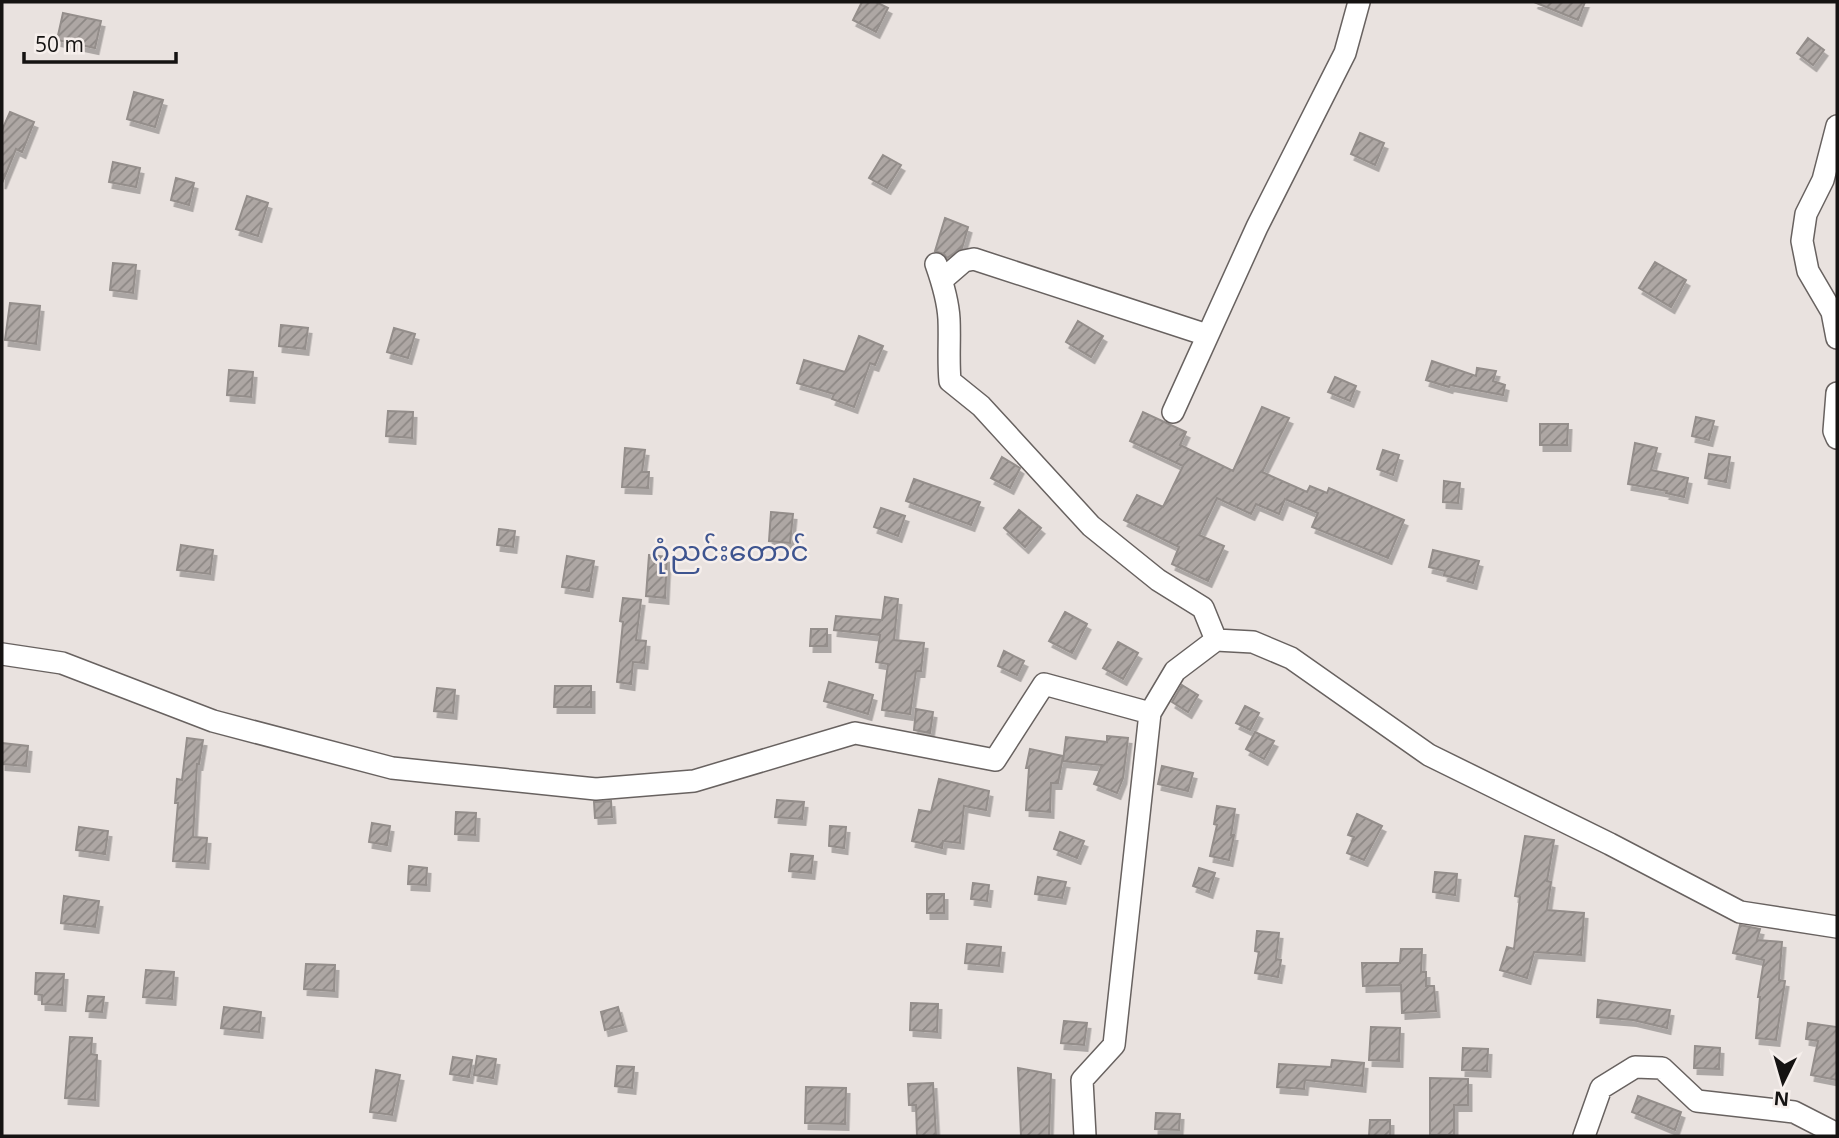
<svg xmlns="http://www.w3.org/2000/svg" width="1839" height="1138" font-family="'Open Sans','Noto Sans Myanmar',sans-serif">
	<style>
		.building { fill: url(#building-hatch); stroke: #948e8b; stroke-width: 2; filter: url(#shadow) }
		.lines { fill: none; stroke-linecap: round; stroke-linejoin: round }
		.minor-casing { stroke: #686260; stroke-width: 24 }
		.minor { stroke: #fff; stroke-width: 21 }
		.labels { text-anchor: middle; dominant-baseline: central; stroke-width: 5; stroke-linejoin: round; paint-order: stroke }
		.quarter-label { font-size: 28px; fill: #3e548f; stroke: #f6efec }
	</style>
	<defs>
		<pattern id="building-hatch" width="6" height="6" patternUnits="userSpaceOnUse" patternTransform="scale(1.75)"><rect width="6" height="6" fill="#aea7a4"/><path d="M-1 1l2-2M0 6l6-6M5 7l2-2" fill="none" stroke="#8c8784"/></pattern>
		<filter id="shadow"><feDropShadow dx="3.5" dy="6" stdDeviation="0" flood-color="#0004"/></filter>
	</defs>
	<rect width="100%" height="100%" fill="#e9e2df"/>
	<path class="building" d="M862,2H876L888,8L876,32L853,20Z
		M1534,2H1585L1578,20Z
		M63,13L101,21L95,48L57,40Z
		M1808,38L1824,50L1813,65L1797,53Z
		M134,92L163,100L155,127L127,119Z
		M10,112L34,122L22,152L16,149L2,183V130Z
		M1360,133L1384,143L1375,165L1351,154Z
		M883,155L901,165L887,188L869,178Z
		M113,162L140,168L136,187L109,182Z
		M176,178L194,183L189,205L171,200Z
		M247,196L268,203L258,236L236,229Z
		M945,218L968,227L962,248L947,258L944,254L935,251Z
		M1655,262L1686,280L1671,307L1639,288Z
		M113,263L136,265L133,293L110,290Z
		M10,303L40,306L36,344L5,340Z
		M1078,321L1103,336L1091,357L1066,342Z
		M281,325L308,328L305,349L279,346Z
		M394,328L415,334L408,358L387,352Z
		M859,336L883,346L875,365L870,363L854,407L832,399L834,394L797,383L804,360L845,372Z
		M1432,361L1476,376L1477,368L1496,371L1493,381L1505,385L1503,395L1450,385L1449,387L1426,380Z
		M229,370L253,372L251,397L227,395Z
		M1335,377L1356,386L1350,401L1328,392Z
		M1262,407L1289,418L1262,472L1307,492L1310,486L1327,493L1329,488L1404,520L1388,558L1312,527L1318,513L1285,499L1279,514L1256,504L1251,514L1217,498L1199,535L1224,546L1208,581L1172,564L1179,547L1124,520L1137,495L1163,507L1183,466L1130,441L1143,412L1186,432L1180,445L1233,471Z
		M388,411L413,412L412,438L386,436Z
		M1696,417L1714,421L1709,440L1692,436Z
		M1540,424H1568L1567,445H1540Z
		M1635,443L1657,448L1651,470L1688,478L1684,497L1666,493L1667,491L1628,484Z
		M625,448L645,450L642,472H649L648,488L622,487Z
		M1383,450L1399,455L1393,475L1377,469Z
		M1709,454L1730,457L1726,482L1705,478Z
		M1002,457L1020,468L1010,488L991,478Z
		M914,479L980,502L971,525L906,501Z
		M1444,481L1460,483L1458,503L1443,502Z
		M881,508L905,516L898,536L874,527Z
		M1019,510L1041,528L1025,547L1004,528Z
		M771,512L793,514L790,543L769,541Z
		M499,529L515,531L513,547L497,545Z
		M181,545L213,550L210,574L177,570Z
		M1433,550L1479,561L1473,583L1444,575L1445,571L1429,567Z
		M649,555L667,557L665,598L646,596Z
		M567,556L594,561L589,591L562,587Z
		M885,597L898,599L894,640L924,643L921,671H916L910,714L882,710L888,664L876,662L880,635L834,630L836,616L882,620Z
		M623,598L641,600L636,640L646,641L644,663L633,662L631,684L617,682L623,622L620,621Z
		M1065,612L1087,624L1072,653L1049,641Z
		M811,629H827V646H810Z
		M1118,642L1138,653L1123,679L1103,668Z
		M1004,651L1024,661L1017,675L998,666Z
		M829,682L873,695L868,714L824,701Z
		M1182,685L1198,695L1188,712L1172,702Z
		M555,686H591V707H554Z
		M437,688L455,690L453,713L434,711Z
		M1245,706L1259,713L1250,730L1236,723Z
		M916,709L933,712L930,733L914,730Z
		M1255,732L1274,741L1264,759L1246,749Z
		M1107,736L1128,738L1123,778L1117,793L1094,784L1102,765L1063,761L1066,737L1107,742Z
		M187,738L203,740L199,764H197L193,837L207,838L205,863L173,861L178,803H175L177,779L182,780Z
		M2,743L28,746L26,766L2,764Z
		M1030,749L1063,756L1058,783H1051L1050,812L1026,810L1029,768H1026Z
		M1162,766L1193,773L1188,791L1158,784Z
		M939,779L989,791L986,810L964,806L960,843L943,841L942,848L912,841L919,810L931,812Z
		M777,800L804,802L802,819L775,817Z
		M611,801L612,817L595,818L594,802Z
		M1217,806L1235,809L1231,835H1234L1229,860L1210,856L1217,825L1214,824Z
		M456,812L476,813L475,835L455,834Z
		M1357,814L1382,826L1364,860L1347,853L1354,837L1348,835Z
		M372,823L390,826L387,845L369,842Z
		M830,826L846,827L844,848L829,846Z
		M79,827L108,831L105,854L76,850Z
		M1060,832L1084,841L1077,858L1054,849Z
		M1525,836L1554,840L1547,881L1551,882L1547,910L1584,913L1581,955L1534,952L1527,978L1500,970L1507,947L1514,949L1520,897L1515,896Z
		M791,854L813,856L811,873L789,871Z
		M409,866L427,868L426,885L408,884Z
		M1199,868L1215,873L1209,892L1193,886Z
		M1435,872L1457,874L1455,895L1433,892Z
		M1038,877L1066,882L1062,898L1035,894Z
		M973,883L989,885L987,901L971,899Z
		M927,894H944V913H927Z
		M64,896L99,901L95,927L61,923Z
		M1740,925L1760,929L1757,940L1782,942L1779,980L1785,981L1776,1040L1756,1038L1760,997H1758L1764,960L1733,953Z
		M1257,931L1279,933L1276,959L1281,960L1278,977L1255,973L1259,952L1255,951Z
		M967,944L1001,947L999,966L965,963Z
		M1401,949H1422L1421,972H1426V986H1434L1436,1011L1402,1013L1401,985L1363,986L1362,963H1400Z
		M306,964L335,965L334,991L304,989Z
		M146,970L174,972L172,999L143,997Z
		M36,973L64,974L62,1005L42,1004V995L35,994Z
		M88,996L104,997L102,1012L86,1011Z
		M1598,1000L1670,1010L1667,1028L1633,1020L1597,1017Z
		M911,1003L938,1004L937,1032L910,1030Z
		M224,1007L261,1012L259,1032L221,1028Z
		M618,1007L623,1025L605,1030L601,1012Z
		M1064,1021L1087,1023L1084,1045L1061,1043Z
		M1808,1023L1837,1027V1080L1811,1075L1818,1041L1806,1039Z
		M1371,1027L1400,1028L1399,1061L1369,1060Z
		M70,1037L92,1038L91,1054L97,1055L95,1100L65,1098Z
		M1695,1046L1720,1048L1719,1069L1694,1068Z
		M1463,1048L1488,1049L1487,1071L1462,1070Z
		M477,1056L496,1059L493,1078L474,1075Z
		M453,1057L472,1060L469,1077L450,1074Z
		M1332,1060L1364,1063L1362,1086L1305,1080L1304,1089L1277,1087L1279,1064L1331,1067Z
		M617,1066L634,1067L632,1088L615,1086Z
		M1018,1068L1051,1074L1049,1136H1021Z
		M376,1070L400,1075L392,1115L370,1112Z
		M1430,1078L1468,1079V1105H1454V1135H1430Z
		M933,1083L936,1136H917L916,1105H909L908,1084Z
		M806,1087L846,1088L845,1124L805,1123Z
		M1638,1096L1681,1112L1675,1130L1632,1112Z
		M1156,1113L1180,1114L1179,1130L1155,1129Z
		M1370,1120H1390V1136H1369Z"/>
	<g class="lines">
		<defs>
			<path id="minor" d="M1837,126L1823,180L1806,214L1802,241L1808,271L1832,312L1837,338
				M936,264C942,281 948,300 949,319C950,340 948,360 950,381L981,406L1091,526L1158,580L1203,608L1216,640
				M942,280L964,261L974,259L1207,335
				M1837,393L1834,431L1837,438
				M1173,412L1257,227L1345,53L1359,2
				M2,654L62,663L213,721L392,768L596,789L694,781L855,733L995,760L1044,684L1150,713L1175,671L1216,640L1253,642L1291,658L1429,755L1610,844L1740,912L1837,927
				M1085,1136L1082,1080L1114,1045L1150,713
				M1584,1136L1601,1088L1635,1067L1662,1068L1697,1101L1794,1112L1837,1134"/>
		</defs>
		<use href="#minor" class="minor-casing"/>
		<use href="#minor" class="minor"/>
	</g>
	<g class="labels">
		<g class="quarter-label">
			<text x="730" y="550">ဂုံညင်းတောင်</text>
		</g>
	</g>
	<rect width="1839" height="1138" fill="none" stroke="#151312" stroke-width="7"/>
	<g transform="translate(1783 1082) rotate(185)" stroke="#f6efec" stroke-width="5" paint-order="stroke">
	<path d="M0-5L12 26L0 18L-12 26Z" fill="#151312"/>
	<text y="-10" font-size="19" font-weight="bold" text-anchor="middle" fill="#151312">N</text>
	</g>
	<path d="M24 52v10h152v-10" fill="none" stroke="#151312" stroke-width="3.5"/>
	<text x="35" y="52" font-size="21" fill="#151312" stroke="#f6efec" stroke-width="5" paint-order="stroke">50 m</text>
</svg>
